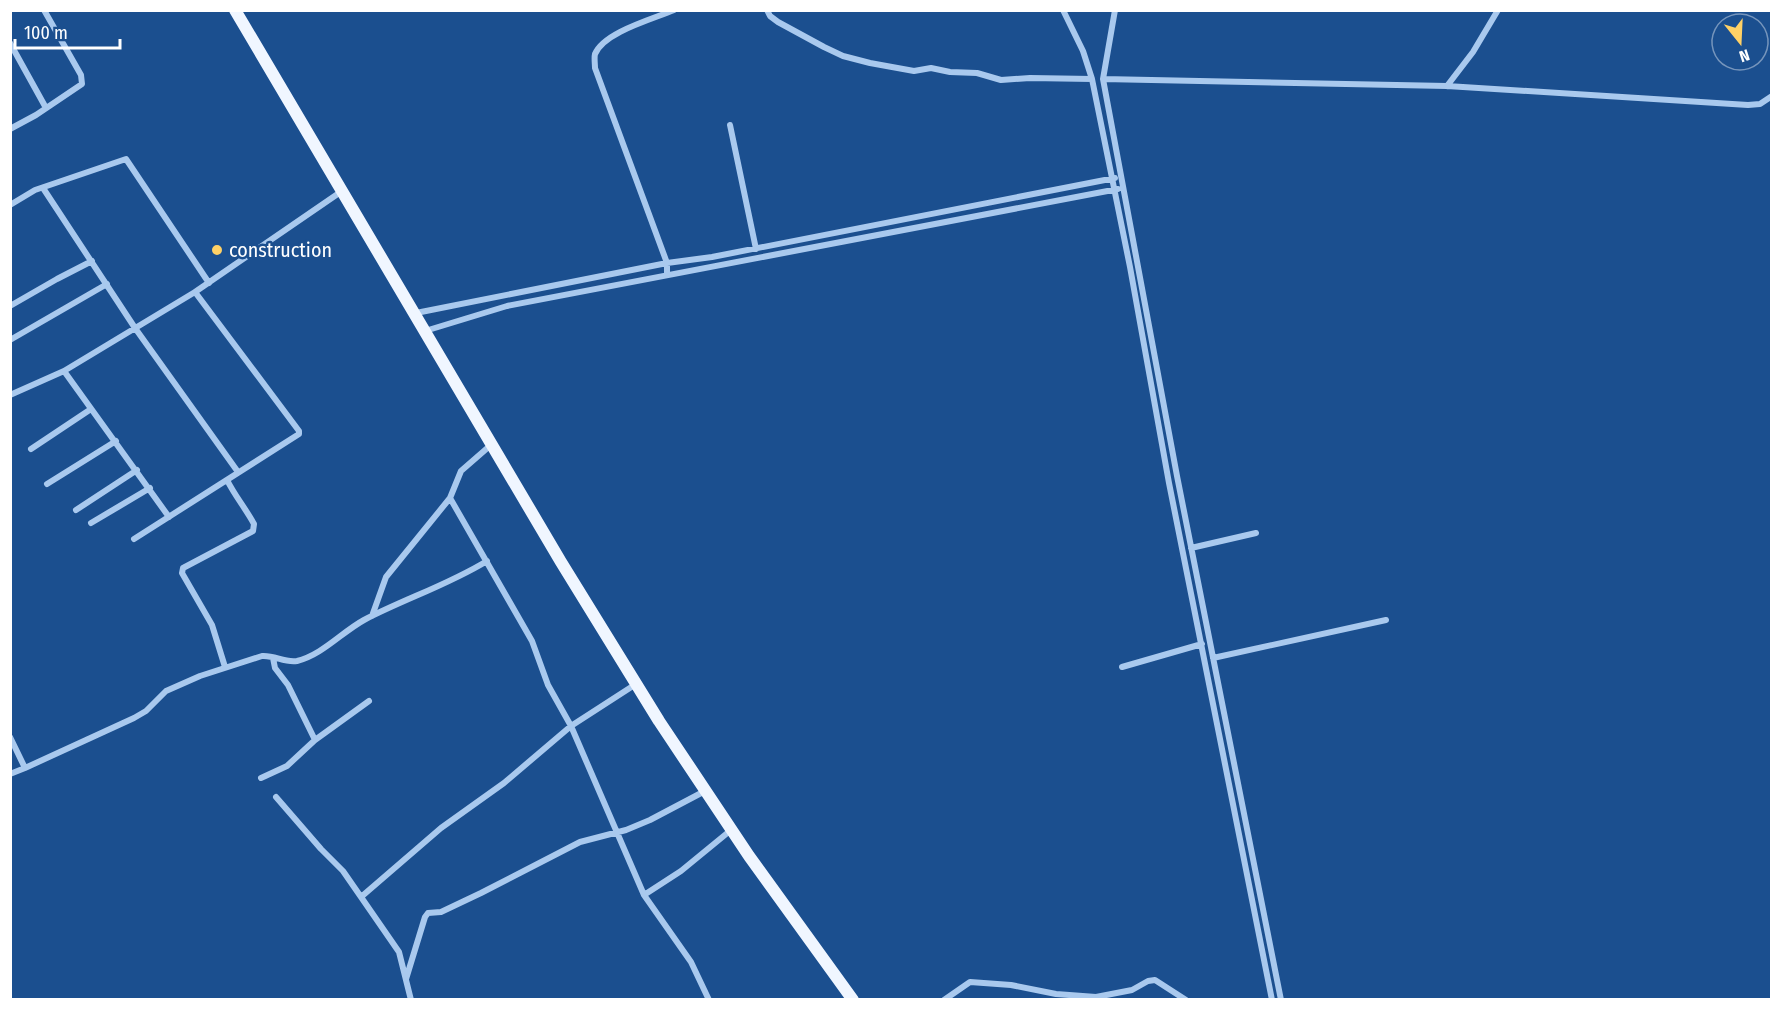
<svg xmlns="http://www.w3.org/2000/svg" width="1782" height="1010" font-family="'Fira Sans Condensed',sans-serif">
	<style>
		.lines { fill: none; stroke-linecap: round; stroke-linejoin: round }
		.minor { stroke: #a9c9ee; stroke-width: 6 }
		.primary { stroke: #f0f6ff; stroke-width: 12 }
		.poi-dot { fill: #ffd166; stroke: #1b4f8f; stroke-width: 2 }
		.labels { text-anchor: middle; dominant-baseline: central; stroke-width: 5; stroke-linejoin: round; paint-order: stroke }
		.poi-label { font-size: 20px; fill: #fff; stroke: #1b4f8f; text-anchor: start }
	</style>
	<rect width="100%" height="100%" fill="#1b4f8f"/>
	<g class="lines">
		<path class="minor" d="M767,10L770,16L778,22L824,47L843,56L870,63L914,71L931,68L950,72L977,73L1001,80L1030,78L1092,79
			M1063,10L1083,51L1092,79L1130,267L1169,483L1272,1000
			M1115,10L1103,79L1177,476L1281,1000
			M10,43L46,108
			M1103,79L1447,86L1748,105L1760,104L1772,96
			M1447,86L1473,52L1498,10
			M730,125L756,249
			M10,129L36,115L82,84L81,75L44,10
			M43,188L135,328L238,472
			M10,205L35,190L126,159L209,283
			M667,275V263L595,68C595,64 594,58 595,54C604,32 653,19 674,10
			M10,306L57,279L92,261
			M416,313L667,263L712,257L1115,178
			M425,331L507,306L1118,189
			M10,340L107,284
			M64,371L169,517
			M10,395L64,371L195,292L342,191
			M492,444L461,471L450,498L532,641L548,685L571,726L644,895L691,962L709,1000
			M31,449L91,409
			M47,484L116,441
			M76,510L137,470
			M91,523L150,488
			M134,539L299,434V431L195,292
			M1191,548L1256,533
			M372,616L386,577L450,498
			M273,658L275,668L288,685L315,740
			M1213,658L1386,620
			M225,667L212,625L182,573L183,568L253,531L254,524C246,509 235,496 227,480
			M1122,667L1202,644
			M10,737L25,768L134,718L146,711L166,691L200,676L262,656C275,655 284,663 297,661C322,655 342,632 364,620C404,599 448,585 487,561
			M10,774L25,768
			M261,778L287,766L315,740L369,701
			M276,797L321,849L343,871L361,897
			M644,895L681,871L731,830
			M406,979L425,917L428,913L441,912L481,893L580,842L626,830L650,820L705,791
			M411,1000L399,952L361,897L441,828L504,783L571,726L636,684
			M944,1000L970,982L1011,985L1056,994L1096,997L1132,990L1148,981L1155,980L1186,1000"/>
		<path class="primary" d="M235,10L561,562L659,721L749,856L853,1000"/>
	</g>
	<circle class="poi-dot" cx="217" cy="250" r="6"/>
	<g class="labels">
		<g class="poi-label">
			<text x="229" y="250">construction</text>
		</g>
	</g>
	<rect width="1782" height="1010" fill="none" stroke="#ffffff" stroke-width="24"/>
	<g transform="translate(1740 42) rotate(162)"><circle r="28" fill="#1b4f8f" stroke="#7695bc" stroke-width="1.5"/>
	<path d="M0-4.5L10 22L0 15L-10 22Z" fill="#ffd166"/>
	<text y="-9" font-size="16" font-weight="bold" text-anchor="middle" fill="#ffffff">N</text>
	</g>
	<path d="M15 39v9h105v-9" fill="none" stroke="#ffffff" stroke-width="3"/>
	<text x="24" y="39" font-size="18" fill="#ffffff" stroke="#1b4f8f" stroke-width="4.5" paint-order="stroke">100 m</text>
</svg>
